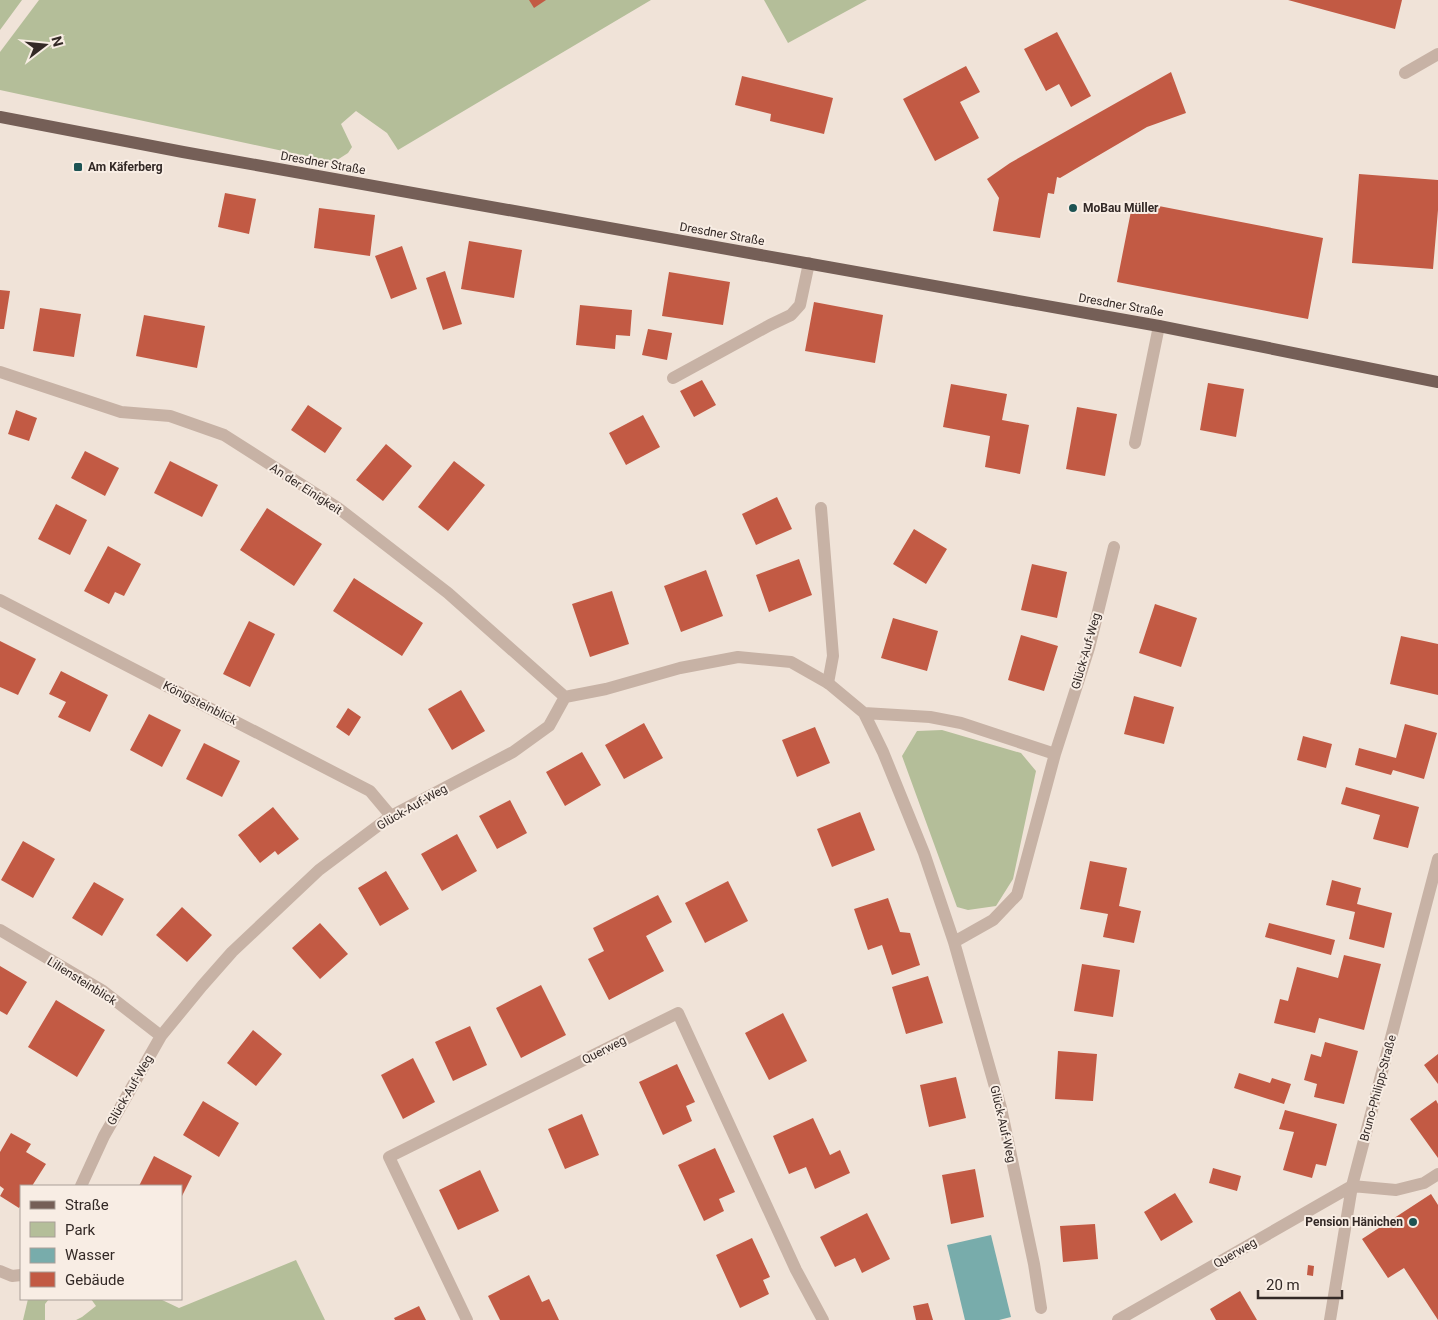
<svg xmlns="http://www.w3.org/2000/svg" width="1438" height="1320" font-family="Roboto,sans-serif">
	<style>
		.green { fill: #b4be99 }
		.water { fill: #78acab }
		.building { fill: #c25a44 }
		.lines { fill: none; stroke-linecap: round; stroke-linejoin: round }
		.service { stroke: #c7b2a5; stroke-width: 12 }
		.minor { stroke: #c7b2a5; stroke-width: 12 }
		.primary { stroke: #755f57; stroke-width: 12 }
		.poi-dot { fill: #1d5353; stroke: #f8ede4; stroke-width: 2 }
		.labels { text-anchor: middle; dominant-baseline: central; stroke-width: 4; stroke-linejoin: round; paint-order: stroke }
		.street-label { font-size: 12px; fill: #332926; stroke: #f8ede4 }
		.poi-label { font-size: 12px; font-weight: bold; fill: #332926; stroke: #f8ede4; text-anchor: start }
	</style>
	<rect width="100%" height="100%" fill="#f0e3d8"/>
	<path class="green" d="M0,0H22L0,30Z
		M39,0H651L398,150L387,133L356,111L341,124L352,147L348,153L334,162L0,90V52Z
		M764,0H867L788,43Z
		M942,730L1021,753L1036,771L1013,879L996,906L968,910L957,907L902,756L917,731Z
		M296,1260L325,1320H76L82,1317L96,1306L91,1299H160L179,1308Z
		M28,1299H49L45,1304V1320H23Z"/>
	<path class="water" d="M991,1235L1011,1317L999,1320H965L947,1245Z"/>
	<path class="building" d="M529,0H546L534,8Z
		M1288,0H1402L1395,29Z
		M1057,32L1091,96L1071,107L1059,84L1046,91L1024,49Z
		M966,66L980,92L960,102L979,138L935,161L903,99Z
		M1171,72L1186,113L1147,127L1060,178L1057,177L1054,194L1048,193L1040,238L993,231L999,198L987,179L1010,163Z
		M742,76L833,98L824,134L770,121L771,114L735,105Z
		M1359,174L1438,180V210L1433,269L1352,263Z
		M225,193L256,199L249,234L218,227Z
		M1133,201L1323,238L1308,319L1117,282Z
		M319,208L375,215L370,256L314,248Z
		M469,241L522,250L514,298L461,289Z
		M402,246L417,289L391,299L375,256Z
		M445,271L462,324L443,330L426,278Z
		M669,272L730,282L723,325L662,316Z
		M0,290L10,291L4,329H0Z
		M814,302L883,315L875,363L805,351Z
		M580,305L632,310L630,336L616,335L615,349L576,345Z
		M40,308L81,314L74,357L33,351Z
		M144,315L205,326L197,368L136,356Z
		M648,329L672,333L667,360L642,355Z
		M702,380L716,405L694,417L680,391Z
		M1208,383L1244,389L1236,437L1200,430Z
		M951,384L1007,394L1002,420L1029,425L1020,474L985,467L990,436L943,427Z
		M308,405L342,428L325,453L291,430Z
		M1077,407L1117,414L1105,476L1066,469Z
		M16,410L37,418L29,441L8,434Z
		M643,415L660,447L626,465L609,433Z
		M386,444L412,466L383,501L356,480Z
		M85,451L119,468L105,496L71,478Z
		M170,461L218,485L202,517L154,493Z
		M454,461L485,485L448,531L418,507Z
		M777,497L792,529L756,545L742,514Z
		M56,504L87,520L70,555L38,539Z
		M267,508L322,544L294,586L240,550Z
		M914,529L947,549L926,584L893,564Z
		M108,546L141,564L124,596L115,592L109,604L84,591Z
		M799,559L812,595L769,612L756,575Z
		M1032,564L1067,572L1057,618L1021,610Z
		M706,570L723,616L681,632L664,586Z
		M354,578L423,623L402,656L333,611Z
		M612,591L629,644L590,657L572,604Z
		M1155,604L1197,618L1181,667L1139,653Z
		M893,618L938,631L927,671L881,658Z
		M249,621L275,634L250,687L223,674Z
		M1021,635L1058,646L1044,691L1008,680Z
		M1401,636L1438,644V695L1390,684Z
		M0,641L36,659L18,695L0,687Z
		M61,671L108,695L90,732L58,717L66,702L49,694Z
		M461,690L485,731L452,750L428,709Z
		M1134,696L1174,707L1164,744L1124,734Z
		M348,708L361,717L349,736L336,727Z
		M149,714L181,730L162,767L130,750Z
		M644,723L663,758L624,779L605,745Z
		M1405,724L1437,733L1424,779L1393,770L1391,775L1355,765L1359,748L1396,758Z
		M815,727L830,763L797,777L782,740Z
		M1303,736L1332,744L1326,768L1297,760Z
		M204,743L240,761L222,797L186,779Z
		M582,752L601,785L565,806L546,772Z
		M1346,787L1419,807L1408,848L1373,839L1380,815L1341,804Z
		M510,800L527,833L497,849L479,816Z
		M273,807L299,839L278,855L275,851L260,863L238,835Z
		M860,812L875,850L832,867L817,829Z
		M457,834L477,871L442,891L421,854Z
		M23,841L55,859L33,898L1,880Z
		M1090,861L1127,868L1119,906L1141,911L1134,943L1103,937L1108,914L1080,909Z
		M386,871L409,909L380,926L358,888Z
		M1332,880L1361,888L1357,904L1392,913L1384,948L1349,939L1355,912L1326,905Z
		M728,881L748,921L705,943L685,903Z
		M94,882L124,899L102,936L72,918Z
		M658,895L672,922L646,936L664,971L609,1000L588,959L604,951L593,928Z
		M888,898L900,932L910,933L920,965L892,975L882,945L868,950L854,909Z
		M182,907L212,935L187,962L156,935Z
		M320,923L348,954L320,979L292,948Z
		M1269,923L1335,940L1331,955L1265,937Z
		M1344,955L1381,964L1364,1030L1319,1018L1315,1033L1274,1023L1280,999L1288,1001L1297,967L1338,978Z
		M1082,964L1120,970L1113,1017L1074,1011Z
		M0,966L27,982L7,1015L0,1011Z
		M928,976L943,1023L906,1034L892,987Z
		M541,985L566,1035L521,1058L496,1008Z
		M56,1000L105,1030L77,1077L28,1047Z
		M783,1013L807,1061L769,1080L745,1033Z
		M470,1026L487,1065L453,1081L435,1042Z
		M253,1030L282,1054L256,1086L227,1063Z
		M1325,1042L1358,1051L1344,1104L1314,1097L1317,1084L1304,1080L1311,1054L1321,1057Z
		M1058,1051L1097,1054L1093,1101L1055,1099Z
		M1438,1054V1084L1424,1065Z
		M413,1058L435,1102L403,1119L381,1075Z
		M677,1064L695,1102L686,1106L692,1121L663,1135L639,1082Z
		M1239,1073L1270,1083L1272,1078L1291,1084L1284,1104L1234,1088Z
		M956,1077L966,1118L929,1127L920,1085Z
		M1436,1100L1438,1104V1158L1410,1119Z
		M203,1101L239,1123L219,1157L183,1135Z
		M1285,1110L1337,1124L1326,1166L1316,1164L1312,1178L1283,1170L1294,1132L1279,1129Z
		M582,1114L599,1155L565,1169L548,1129Z
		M813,1118L830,1155L840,1150L850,1173L815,1189L806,1167L789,1174L773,1136Z
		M11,1133L31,1144L26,1152L46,1164L32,1186H21V1205L19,1208L0,1196L4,1189L0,1186V1152Z
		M715,1148L735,1192L719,1199L724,1211L704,1221L678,1165Z
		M154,1156L192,1176L181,1198V1186H139Z
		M1213,1168L1241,1176L1237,1191L1209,1183Z
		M975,1169L984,1217L951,1224L942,1175Z
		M480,1170L499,1211L458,1230L439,1190Z
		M1175,1193L1193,1222L1161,1241L1144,1212Z
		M1431,1194L1438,1205V1320L1404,1268L1388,1278L1362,1239Z
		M867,1213L890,1259L862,1273L855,1258L835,1267L820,1237Z
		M1095,1224L1098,1259L1063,1262L1060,1226Z
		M752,1238L770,1277L763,1280L769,1294L740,1308L716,1255Z
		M1308,1265L1314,1266L1313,1276L1307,1275Z
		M529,1275L542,1302L549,1299L559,1320H500L488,1296Z
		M1240,1291L1257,1320H1216L1210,1309Z
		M928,1303L933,1320H916L913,1306Z
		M419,1306L426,1320H395L394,1318Z"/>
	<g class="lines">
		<path class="service" d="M1405,73L1438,54
			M673,378L770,325L791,315L800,305L809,263
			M1135,443L1159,326
			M821,508L833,656L828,683"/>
		<path class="minor" d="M0,372L121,412L170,416L224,435L338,508L448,593L565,697
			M0,600L370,791L391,816
			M565,697L606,689L680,668L738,657L791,662L828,683L864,713L883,752L924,853L954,942
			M864,713L930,717L961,723L1055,754
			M0,930L103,991L161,1036
			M81,1186L104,1136L161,1036L202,986L232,952L319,870L391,816L513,752L549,726L565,697
			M0,1271L12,1276L21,1275
			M1041,1308L1034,1264L1001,1108L954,942L993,920L1017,895L1055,754L1089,648L1114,547
			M467,1320L389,1157L678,1013L796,1270L823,1320
			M1118,1320L1352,1186L1396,1190L1424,1183L1438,1174
			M1330,1320L1352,1186L1438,859"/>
		<path class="primary" d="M0,117L183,152L1159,326L1438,382"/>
	</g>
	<g class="poi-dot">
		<rect x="73" y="162" width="10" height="10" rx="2.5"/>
		<circle cx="1073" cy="208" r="5"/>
		<circle cx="1413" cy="1222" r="5"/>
	</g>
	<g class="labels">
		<g class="street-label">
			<text transform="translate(323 163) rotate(10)">Dresdner Straße</text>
			<text transform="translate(722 234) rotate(10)">Dresdner Straße</text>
			<text transform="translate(1121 305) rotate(10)">Dresdner Straße</text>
			<text transform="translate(306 489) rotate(33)">An der Einigkeit</text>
			<text transform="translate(1086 651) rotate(-74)">Glück-Auf-Weg</text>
			<text transform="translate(200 703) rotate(27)">Königsteinblick</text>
			<text transform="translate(412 807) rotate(-30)">Glück-Auf-Weg</text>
			<text transform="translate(82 981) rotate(32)">Liliensteinblick</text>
			<text transform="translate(604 1050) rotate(-27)">Querweg</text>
			<text transform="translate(1378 1088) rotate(-75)">Bruno-Philipp-Straße</text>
			<text transform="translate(130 1090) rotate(-60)">Glück-Auf-Weg</text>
			<text transform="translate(1003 1124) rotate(77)">Glück-Auf-Weg</text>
			<text transform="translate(1235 1253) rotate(-30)">Querweg</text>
		</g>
		<g class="poi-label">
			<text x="88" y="167">Am Käferberg</text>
			<text x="1083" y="208">MoBau Müller</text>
			<text x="1403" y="1222" text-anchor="end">Pension Hänichen</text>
		</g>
	</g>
	<rect x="20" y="1185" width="162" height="115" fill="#f8ede4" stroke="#a99f98"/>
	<rect x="30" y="1201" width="25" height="8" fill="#755f57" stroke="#a99f98"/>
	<text x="65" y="1210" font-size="15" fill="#332926">Straße</text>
	<rect x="30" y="1222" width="25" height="15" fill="#b4be99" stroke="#a99f98"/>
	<text x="65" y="1235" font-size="15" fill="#332926">Park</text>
	<rect x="30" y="1248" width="25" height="15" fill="#78acab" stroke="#a99f98"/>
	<text x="65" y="1260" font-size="15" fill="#332926">Wasser</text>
	<rect x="30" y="1272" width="25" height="15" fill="#c25a44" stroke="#a99f98"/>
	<text x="65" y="1285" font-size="15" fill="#332926">Gebäude</text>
	<g transform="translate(45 45) rotate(74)" stroke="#f8ede4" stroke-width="4" paint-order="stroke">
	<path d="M0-4L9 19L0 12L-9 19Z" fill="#332926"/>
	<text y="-8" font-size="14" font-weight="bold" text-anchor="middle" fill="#332926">N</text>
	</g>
	<path d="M1258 1290v8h84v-8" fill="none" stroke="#332926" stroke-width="2.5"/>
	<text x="1266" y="1290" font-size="15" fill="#332926" stroke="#f8ede4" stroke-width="4" paint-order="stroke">20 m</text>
</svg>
